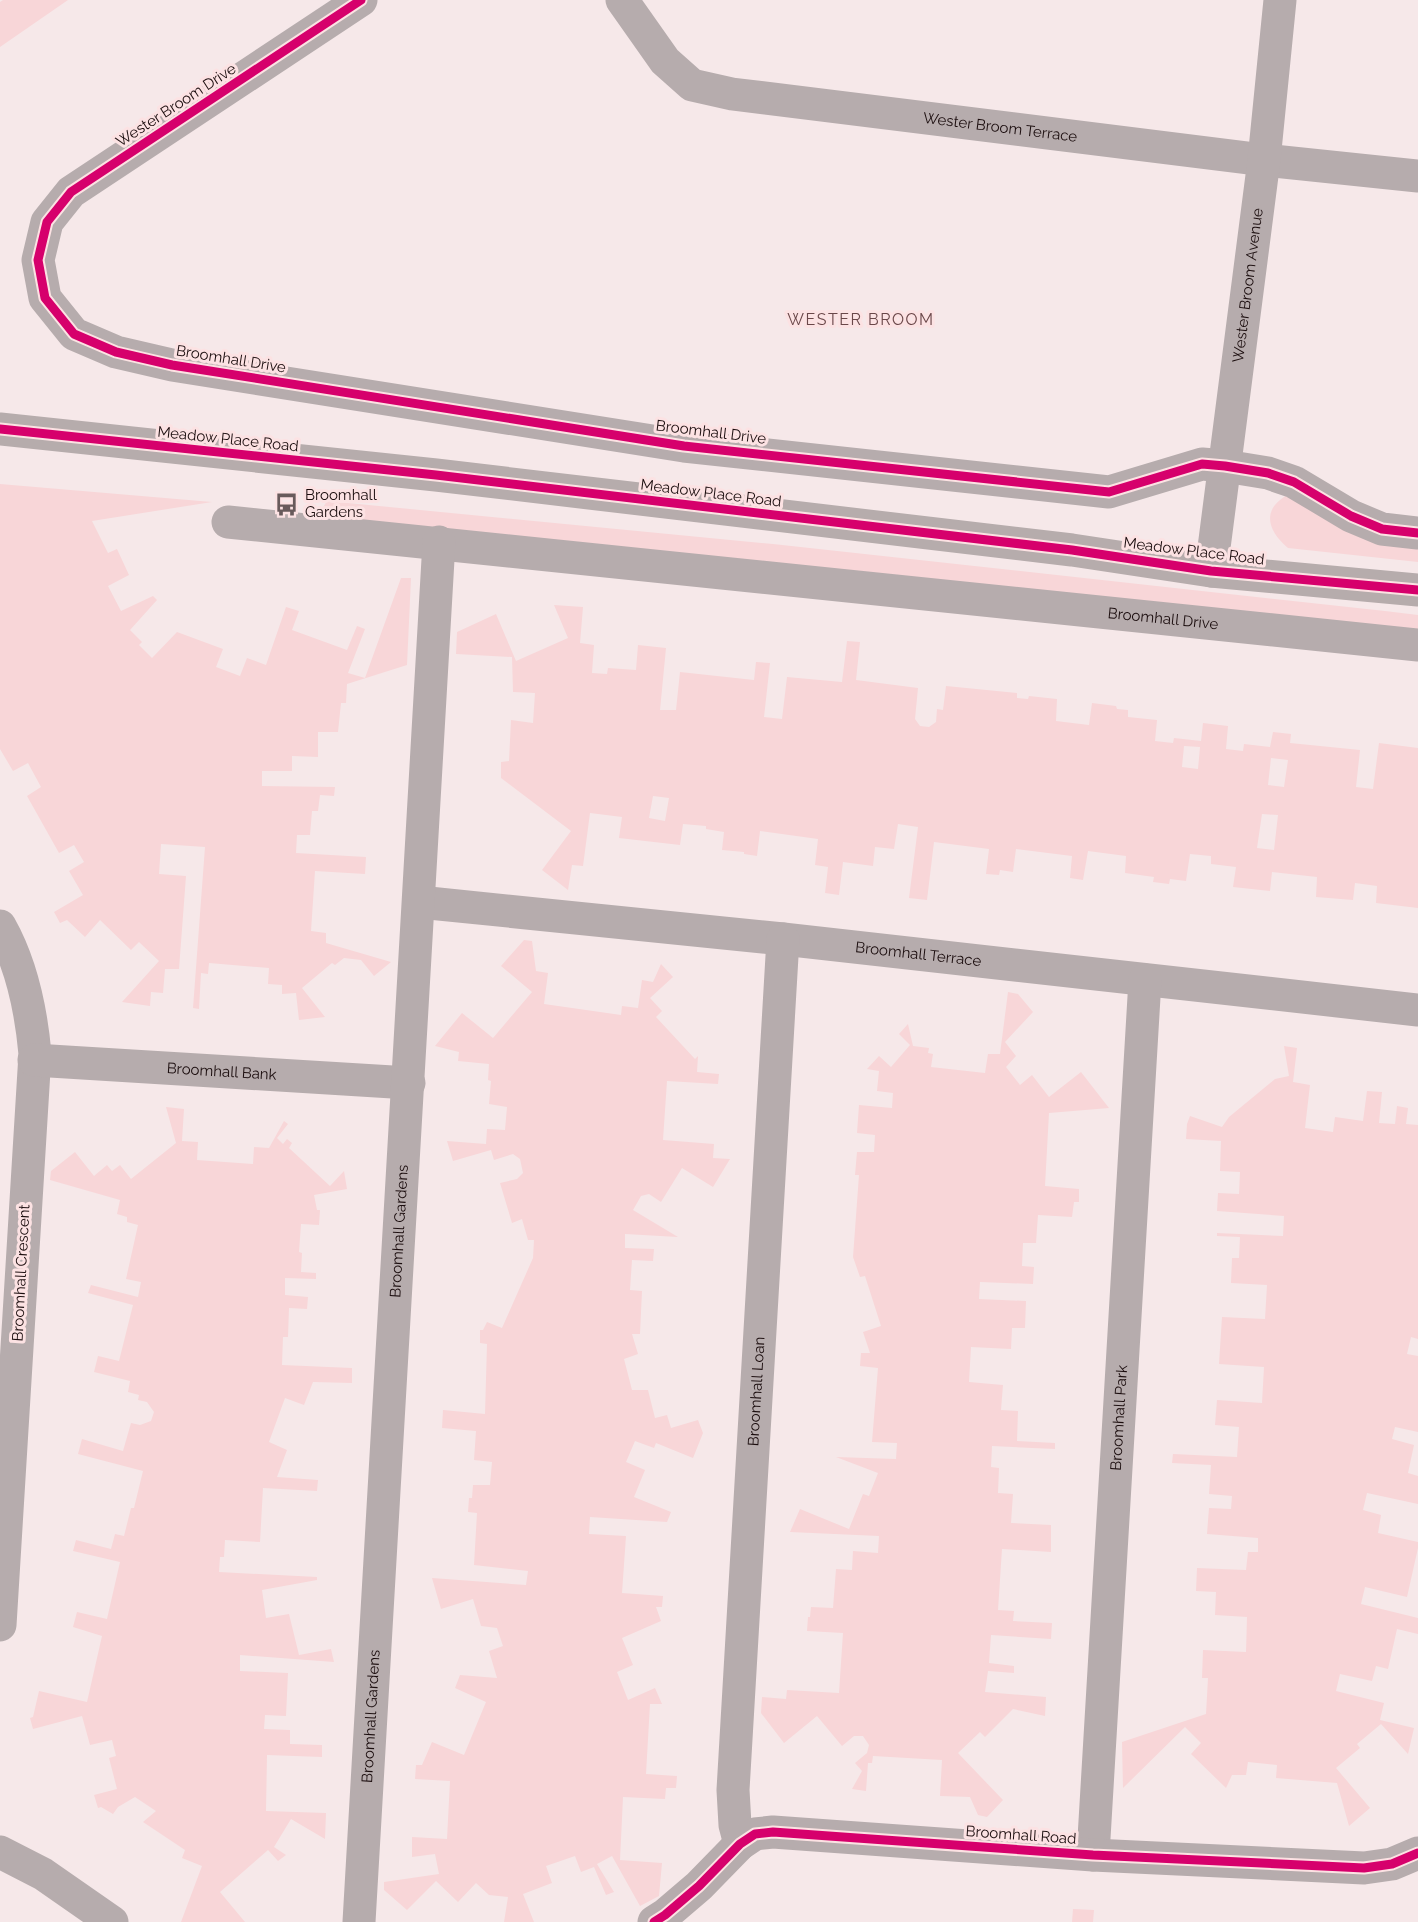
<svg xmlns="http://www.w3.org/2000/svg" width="1418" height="1922" font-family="Raleway,sans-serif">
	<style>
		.green { fill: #f8d6d8; fill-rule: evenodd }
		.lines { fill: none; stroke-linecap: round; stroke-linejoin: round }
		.street { stroke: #b6acad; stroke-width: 33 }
		.secondary { stroke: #b6acac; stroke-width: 33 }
		.cycleway-casing { stroke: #fce2e3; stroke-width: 13 }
		.cycleway { stroke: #d6006c; stroke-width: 9 }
		.labels { text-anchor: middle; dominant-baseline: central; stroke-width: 6; stroke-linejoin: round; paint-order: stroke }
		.street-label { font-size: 15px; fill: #1b0d0e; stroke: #fce2e3 }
		.poi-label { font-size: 15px; fill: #1b0d0e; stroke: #fce2e3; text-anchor: start }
		.neighbourhood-label { font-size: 16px; letter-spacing: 1.5px; fill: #6a4749; stroke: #fce2e3 }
	</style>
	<rect width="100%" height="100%" fill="#f6e8e9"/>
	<path class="green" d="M3,0H68L0,47V2Z
		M0,484L212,502L92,521L108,553L117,549L129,575L108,586L121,611L153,596L157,600L130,630L142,642L139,645L152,658L177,632L223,649L216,667L240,676L247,658L266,665L286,607L299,611L292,630L347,650L357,626L365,629L348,673L365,678L401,578H411L407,665L347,684L346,703H341L338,732H318V757L292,756V771H262V786L335,787L334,796L320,795L318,811H312L310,835H297L296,853L366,857L365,874L315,871L311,931L326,933V943L391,962L374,976L361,960L344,958L335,965L332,963L302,988L325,1017L299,1020L296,993L282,994V985L268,984L269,968L209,963L208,974L201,973L199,1009L193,1008L205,847L161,844L159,874L186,876L179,969H165L163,993L151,992L150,1006L122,1002L159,961L139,942L131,950L100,920L85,937L67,920L60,923L54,912L83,895L69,871L84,862L74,845L59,853L27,796L41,787L28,763L13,771L0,749Z
		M1289,494L1418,545V562L1288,548C1267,530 1261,509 1289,494Z
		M327,501L773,544L1385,611L1418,615V633L326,518L322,509Z
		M554,605L583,607L580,643L594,645L592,673L607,674L608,668L636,670L638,645L666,648L660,710H676L680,672L754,680L756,662L770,663L764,717L782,719L787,677L842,682L847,641L860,642L856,680L918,688L915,719L920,726L929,727L936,722L937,709L943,710L946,686L1017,693V698L1028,699L1029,696L1057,699L1056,721L1089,725L1092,703L1116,706L1117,709L1128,710V717L1157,720L1155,741L1173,743L1174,738L1201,741L1203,723L1228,726L1226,749L1243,751L1244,744L1270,747L1273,732L1291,734L1290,743L1360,750L1356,787L1373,789L1379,743L1418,748V908L1376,903L1377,886L1355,883L1353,900L1316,897L1317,877L1272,872L1270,891L1233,887L1236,867L1211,864V856L1190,854L1186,881L1170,879L1169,884L1153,882L1154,877L1125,873L1126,856L1088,851L1083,880L1070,878L1072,856L1016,849L1013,872L1000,870L999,875L986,874L989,849L934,842L927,900L909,898L918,827L898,824L894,849L875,847L873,866L843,862L839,895L825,893L828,867L815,865L818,839L760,831L757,856L744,854V852L722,850L724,832L706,829V826L683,824L680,845L619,838L622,817L590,813L583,866L572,865L568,890L542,870L571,831L501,778V762L509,761L511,720L533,723L535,693L513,692L512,657L456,654L457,632L496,614L516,661L568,638ZM1184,746L1200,747L1198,769L1182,767ZM1271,758L1288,760L1284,787L1268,785ZM653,796L669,798L665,821L649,818ZM1262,814L1278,815L1274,850L1257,848Z
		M524,940L532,941L536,971L548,973L544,1004L621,1015L622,1006L638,1008L642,980L653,982L661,964L673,977L650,998L662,1011L656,1017L695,1059L698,1056L697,1072L719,1074L718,1084L667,1081L663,1140L714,1144L713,1158L730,1159L713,1187L682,1168L661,1202L649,1194L641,1196L633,1210L678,1237L625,1234V1248L654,1249L653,1261L632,1260L630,1290L642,1291L640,1334H632L638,1354L624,1359L632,1390H648L655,1418L667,1415L671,1428L698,1420L703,1433L693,1458L656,1443L654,1448L635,1441L626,1462L645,1470L634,1497L671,1512L667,1522L590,1517L589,1534L626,1536L622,1593L663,1596L662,1607H656L661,1621L622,1638L633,1665L617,1672L628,1700L655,1688L662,1704H650L646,1774L677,1776L676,1788H666L665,1799L623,1797L620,1860L662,1863L659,1896L640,1906L612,1856L597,1864L614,1892L606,1895L594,1867L581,1872L575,1856L546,1866L552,1883L523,1894L534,1922H504L508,1897L489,1895L476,1883L458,1902L436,1881L407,1910L384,1890V1882L439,1874L435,1854L412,1857V1837L447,1839L450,1781L415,1779L416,1765H422L432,1742L464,1755L486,1702L455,1688L460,1675L497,1678L489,1651L503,1646L497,1628L481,1626L473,1599L441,1609L432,1578L526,1585L528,1571L474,1565L477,1513L468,1512L469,1498H472L473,1485H490L492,1462L474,1460L476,1431L442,1428L443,1410L485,1414L487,1344L480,1343V1330H483L487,1322L502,1328L533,1258L534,1240H528L522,1219L512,1223L500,1183L517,1179L523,1173L520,1159L513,1154L494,1160L491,1150L453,1161L447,1141L486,1144L487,1129L505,1130L507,1107L489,1104L491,1081L488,1080L489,1064L458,1061L459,1052L435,1046L462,1013L493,1038L532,992L501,966Z
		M1008,992L1018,994L1033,1012L1005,1042L1016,1056L1006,1067L1020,1085L1032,1075L1049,1097L1081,1072L1109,1108L1049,1113L1045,1186L1079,1189V1202H1074L1072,1217L1038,1215L1036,1243H1023L1022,1266L1034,1267L1033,1284L980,1282L979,1299L1026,1301L1025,1328H1012L1011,1349L971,1347L969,1382L1003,1385L1001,1410L1018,1411L1017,1441L1055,1443V1449L992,1446L991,1467L999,1468L998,1493L1013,1494L1011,1523L1051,1525V1552L1002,1549L998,1610L1014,1611L1013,1621L1052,1623L1051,1639L991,1635L989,1663L1014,1666V1673L988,1671L985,1692L1046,1697L1045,1716L1013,1709L985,1737L980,1732L958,1753L1003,1800L987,1817L978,1815L970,1797L940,1796L942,1760L873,1756L872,1763H868L866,1791L852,1789L862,1771L855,1763L867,1753L869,1745L863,1736H854L842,1746L817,1716L784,1743L761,1713L762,1697L786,1699L787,1690L839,1693L843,1633L807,1631L808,1617H810L811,1607L833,1608L836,1569L852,1570L853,1551L878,1553L879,1536L790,1532L800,1509L849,1529L863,1494L869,1496L878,1473L836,1457L896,1459L897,1443L872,1442L878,1368L860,1366L861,1353H870L863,1332L881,1326L865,1276L860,1277L853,1257L859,1175H855L857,1152H874L875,1135L857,1133L859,1105L892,1108L893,1093L877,1091L879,1071L867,1069L879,1056L891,1067L910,1045L899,1034L908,1024L913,1046L929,1048L928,1053L933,1054L931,1067L985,1073L988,1054H1000Z
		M1284,1046L1297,1048L1293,1082L1310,1085L1305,1128L1333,1132L1335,1117L1363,1121L1367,1091L1382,1092L1379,1123L1395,1124L1397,1106L1408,1108L1406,1124L1418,1125V1339L1411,1337L1407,1354L1418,1356V1432L1395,1427L1392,1439L1414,1445L1408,1473L1418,1476V1504L1367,1493L1363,1510L1381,1515L1378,1533L1418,1542V1548L1407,1597L1365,1587L1361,1604L1418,1618V1634L1397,1629L1388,1669L1376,1666L1372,1681L1340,1674L1336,1691L1384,1703L1380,1720L1414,1728L1408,1754L1381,1724L1357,1744L1360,1748L1336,1768L1370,1808L1349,1826L1337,1783L1276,1778L1277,1765L1248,1762L1246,1775H1232L1226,1788L1191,1754L1201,1743L1185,1727L1123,1788L1122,1742L1206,1714L1208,1678H1202L1203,1650L1246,1652L1247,1617L1215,1615L1216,1592L1196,1591L1197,1568L1246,1570L1248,1552H1258V1538L1207,1534L1209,1508L1231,1509L1232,1496L1209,1494L1211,1465L1172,1463L1173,1454L1237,1457L1239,1427L1215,1425L1217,1400L1262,1403L1264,1367L1219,1364L1222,1317L1265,1319L1267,1285L1231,1283L1232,1258H1239L1240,1237L1217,1236V1233L1283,1236L1284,1216L1217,1211L1218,1193L1239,1194L1240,1172L1220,1171L1221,1141L1186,1139L1187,1124L1190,1116L1222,1127L1229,1117L1275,1079L1289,1076Z
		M166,1107L184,1109L182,1141L198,1142L197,1160L253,1164L254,1147L269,1148L284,1121L288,1124L277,1138L283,1144L287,1139L292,1143L289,1148L330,1186L344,1171L347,1189L314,1195L317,1210H320L319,1225L301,1224L299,1252L302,1253L301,1272L316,1273V1279L285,1278V1295L308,1297L307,1309L289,1308L288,1337H283L282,1365L352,1368V1383L313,1382L304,1405L285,1398L269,1442L287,1450L277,1477L318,1480L317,1491L263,1488L260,1542L225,1540L224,1557H220L219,1572L317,1577V1580L262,1590L266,1618L289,1614L299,1655L331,1649L334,1662L240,1655V1671L288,1673L286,1716L265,1715L264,1729L290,1730V1744L322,1745V1757L267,1755L266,1811L326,1813L325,1839L291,1819L274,1847L286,1855L278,1861L268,1850L220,1892L245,1922H181L202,1866L182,1858L185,1850L143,1822L156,1811L135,1797L118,1807L113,1814L101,1807L98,1808L94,1795L117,1789L109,1758L116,1756L112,1740L90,1745L82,1716L33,1729L30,1718L33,1717L39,1691L87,1702L102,1636L73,1627L77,1612L107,1619L120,1562L73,1551L76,1540L111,1549L115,1534L124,1536L131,1508H134L143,1471L78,1454L82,1439L123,1451L131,1423L140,1425L151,1421L154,1412L147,1402L138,1400L139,1395L128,1392L130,1381L94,1372L98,1356L119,1361L133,1305L88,1293L91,1285L138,1297L141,1282L126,1279L138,1225L127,1222V1217L117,1214L120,1200L50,1180L51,1171L75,1152L94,1176L107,1165L112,1171L120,1165L131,1179L176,1143Z
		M1073,1909L1094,1910L1093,1922H1072Z"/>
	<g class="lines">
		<g class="street">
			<path d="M361,0L71,192L47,222L38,260L45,298L74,334L116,352L172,365L684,446L1109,492L1202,464L1225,466L1268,473L1294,482L1351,516L1382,529L1418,533"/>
			<path id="s1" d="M622,0L665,61L692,85L732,94L1264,160L1418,176"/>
			<path id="s2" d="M228,522L1418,645"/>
			<path id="s3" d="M1211,571L1264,160L1280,0"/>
			<path id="s4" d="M419,902L783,939L1418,1010"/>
			<path d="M0,926C22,965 31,1009 35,1054L0,1625"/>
			<path id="s5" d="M34,1060L409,1083"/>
			<path id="s6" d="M740,1844L735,1825L733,1790L783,939"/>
			<path d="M0,1852L43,1874L112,1922"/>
			<path id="s7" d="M1093,1855L1145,980"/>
			<path id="s8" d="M359,1922L439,542"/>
			<path d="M654,1922L665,1915L699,1886L740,1844L755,1834L773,1832L1093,1855L1364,1868L1392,1864L1418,1853"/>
		</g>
		<path class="secondary" d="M0,429L436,475L1072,550L1211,571L1418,590"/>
		<defs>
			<path id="cycleway" d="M361,0L71,192L47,222L38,260L45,298L74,334L116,352L172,365L684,446L1109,492L1202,464L1225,466L1268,473L1294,482L1351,516L1382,529L1418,533
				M0,429L436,475L1072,550L1211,571L1418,590
				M654,1922L665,1915L699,1886L740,1844L755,1834L773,1832L1093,1855L1364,1868L1392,1864L1418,1853"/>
		</defs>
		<use href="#cycleway" class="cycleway-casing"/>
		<use href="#cycleway" class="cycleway"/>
	</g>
	<defs>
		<symbol id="bus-bare" viewBox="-9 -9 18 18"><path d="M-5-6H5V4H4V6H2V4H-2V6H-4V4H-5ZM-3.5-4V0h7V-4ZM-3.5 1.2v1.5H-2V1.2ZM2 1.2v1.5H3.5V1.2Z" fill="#685a5b" stroke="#fce2e3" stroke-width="2.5" paint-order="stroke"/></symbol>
	</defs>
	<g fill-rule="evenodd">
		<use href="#bus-bare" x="270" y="488" width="33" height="33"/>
	</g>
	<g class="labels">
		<g class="street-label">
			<text transform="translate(176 105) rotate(-33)">Wester Broom Drive</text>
			<text stroke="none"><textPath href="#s1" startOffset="422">Wester Broom Terrace</textPath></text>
			<text stroke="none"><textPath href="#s3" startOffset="288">Wester Broom Avenue</textPath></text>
			<text transform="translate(231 359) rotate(9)">Broomhall Drive</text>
			<text transform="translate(711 432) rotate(7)">Broomhall Drive</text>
			<text transform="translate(228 439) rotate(6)">Meadow Place Road</text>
			<text transform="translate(711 493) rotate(7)">Meadow Place Road</text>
			<text transform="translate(1194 551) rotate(7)">Meadow Place Road</text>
			<text stroke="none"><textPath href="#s2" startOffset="940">Broomhall Drive</textPath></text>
			<text stroke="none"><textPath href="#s4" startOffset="502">Broomhall Terrace</textPath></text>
			<text stroke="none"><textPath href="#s5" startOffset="188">Broomhall Bank</textPath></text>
			<text stroke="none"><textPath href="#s8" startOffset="692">Broomhall Gardens</textPath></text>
			<text transform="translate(21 1273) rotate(-87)">Broomhall Crescent</text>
			<text stroke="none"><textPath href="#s6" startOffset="454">Broomhall Loan</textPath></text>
			<text stroke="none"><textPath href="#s7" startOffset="438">Broomhall Park</textPath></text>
			<text stroke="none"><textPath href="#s8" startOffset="206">Broomhall Gardens</textPath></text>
			<text transform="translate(1021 1835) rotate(4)">Broomhall Road</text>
		</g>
		<g class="poi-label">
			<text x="305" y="495">Broomhall<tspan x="305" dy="17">Gardens</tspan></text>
		</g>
		<g class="neighbourhood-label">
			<text x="861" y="319">WESTER BROOM</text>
		</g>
	</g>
</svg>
